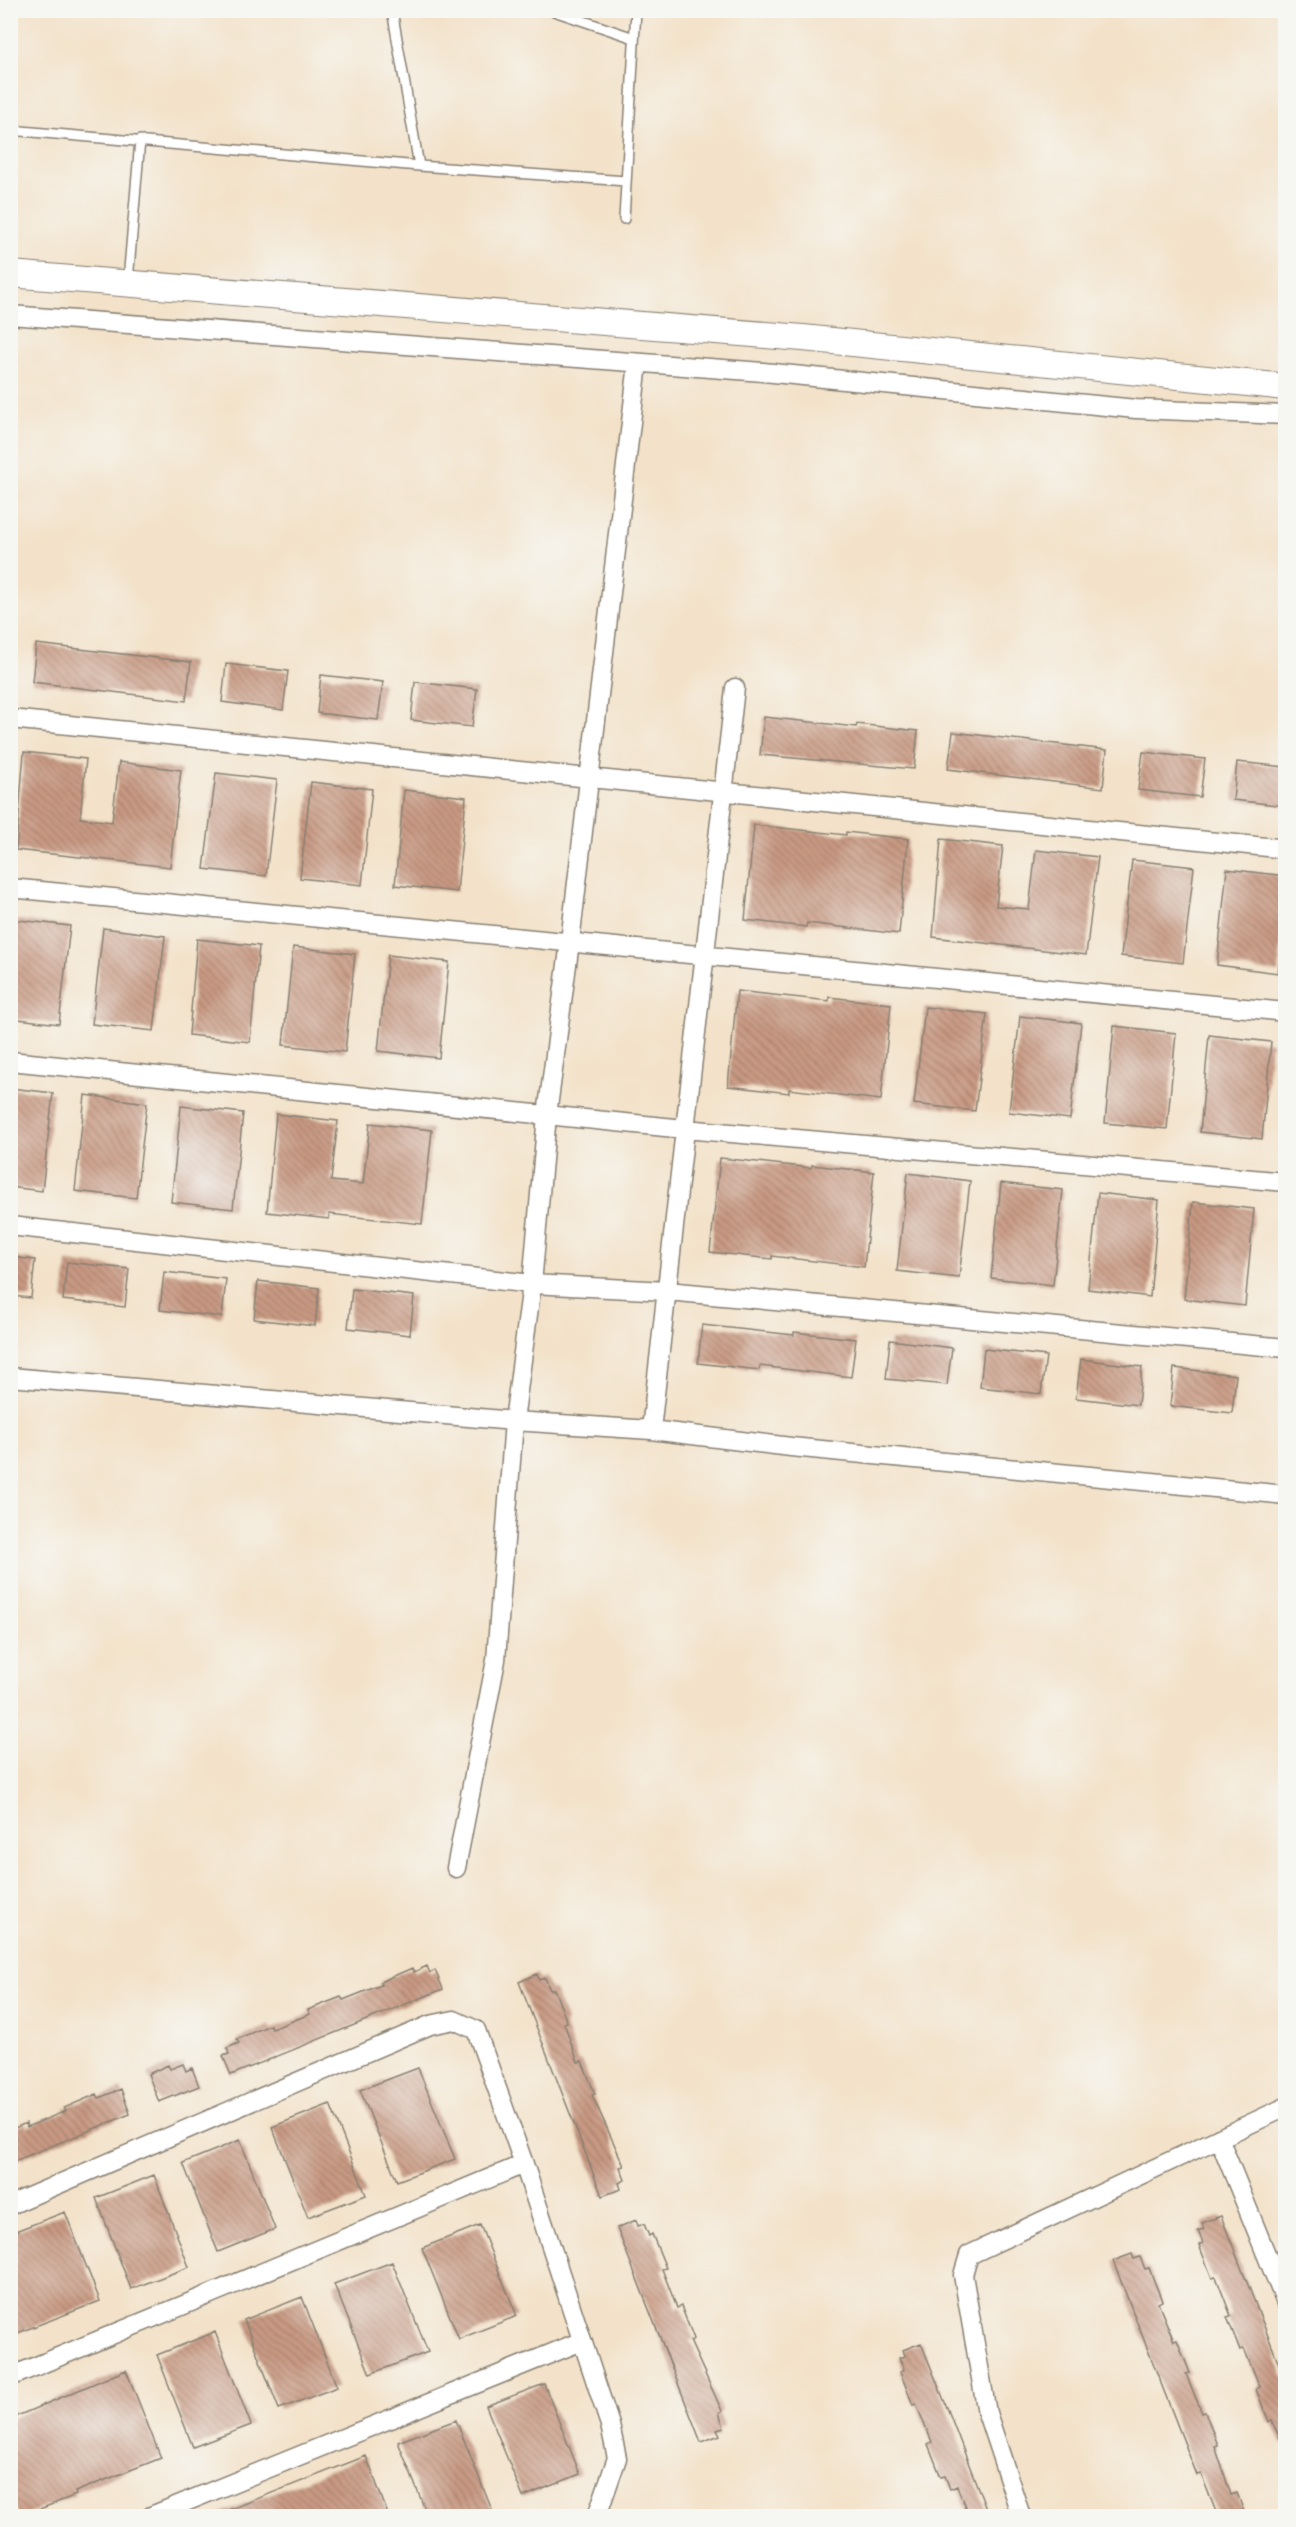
<svg xmlns="http://www.w3.org/2000/svg" width="1296" height="2527" font-family="Itim,sans-serif">
	<style>
		.building { fill: url(#building-back-hatch) }
		.lines { fill: none; stroke-linecap: round; stroke-linejoin: round }
		.lane-casing { stroke: #887f72; stroke-width: 12 }
		.street-casing { stroke: #887f72; stroke-width: 21 }
		.secondary-casing { stroke: #887f72; stroke-width: 28 }
		.lane { stroke: #fff; stroke-width: 9 }
		.street { stroke: #fff; stroke-width: 18 }
		.secondary { stroke: #fff; stroke-width: 26 }
	</style>
	<defs>
		<pattern id="building-back-hatch" width="6" height="6" patternUnits="userSpaceOnUse" patternTransform="scale(1.5)"><rect width="6" height="6" fill="#c99a83"/><path d="M-1 5l2 2M0 0l6 6M5-1l2 2" fill="none" stroke="#a27d6a"/></pattern>
	</defs>
	<rect width="100%" height="100%" fill="#f6f6f2"/>
	<filter id="ink" filterUnits="userSpaceOnUse"><feTurbulence type="fractalNoise" baseFrequency=".0167" numOctaves="2"/><feDisplacementMap in="SourceGraphic" scale="12" xChannelSelector="R" yChannelSelector="G"/><feConvolveMatrix kernelMatrix="1 2 1 2 8 2 1 2 1" color-interpolation-filters="sRGB"/></filter>
	<filter id="wash" filterUnits="userSpaceOnUse"><feTurbulence type="fractalNoise" baseFrequency=".008" numOctaves="4" result="noise"/><feDisplacementMap in="SourceGraphic" scale="24" xChannelSelector="R" yChannelSelector="G"/><feGaussianBlur stdDeviation="1.35" result="paint"/><feColorMatrix in="noise" values="0 0 0 0 0 0 0 0 0 0 0 0 0 0 0 0 0 1.4 0 .05"/><feComposite in="paint" operator="in"/></filter>
	<g filter="url(#wash)">
		<rect width="100%" height="100%" fill="#f3e2c9"/>
		<g id="blocks">
			<path class="building" d="M36,644L191,662L186,701L32,682Z
				M226,664L288,671L283,710L222,702Z
				M321,675L383,682L378,720L317,713Z
				M415,682L477,689L472,727L411,720Z
				M764,717L856,727L857,724L918,731L914,769L760,755Z
				M953,732L1107,750L1103,788L948,769Z
				M24,752L86,759L80,818L112,822L119,762L181,770L170,867L16,850Z
				M1143,752L1205,759L1200,797L1138,790Z
				M1237,762L1286,767V806L1233,800Z
				M216,773L277,780L266,876L204,869Z
				M311,782L372,789L362,885L300,878Z
				M404,790L466,797L457,892L395,885Z
				M754,825L846,835V832L908,839L899,934L807,923L806,927L745,920Z
				M941,839L1003,846L996,906L1029,909L1036,850L1098,857L1086,955L933,937Z
				M1132,860L1194,867L1183,963L1121,956Z
				M1227,869L1286,876V907L1278,973L1217,965Z
				M10,919L70,926L59,1024L10,1018Z
				M103,928L165,936L154,1031L92,1024Z
				M197,939L259,946L250,1042L189,1035Z
				M293,947L355,954L345,1052L283,1045Z
				M388,955L449,962L439,1058L378,1051Z
				M737,991L829,1001V997L891,1004L881,1100L789,1089V1093L728,1086Z
				M925,1007L987,1014L975,1111L914,1104Z
				M1020,1016L1081,1023L1070,1119L1009,1112Z
				M1114,1026L1176,1033L1167,1129L1105,1123Z
				M1209,1035L1271,1042L1262,1139L1200,1132Z
				M10,1088L53,1093L42,1191L10,1187Z
				M85,1095L147,1103L136,1198L75,1191Z
				M181,1106L243,1113L233,1209L171,1202Z
				M276,1114L338,1121L331,1181L363,1184L370,1123L432,1130L422,1224L329,1214V1219L267,1212Z
				M720,1158L811,1168L812,1165L874,1172L864,1267L772,1256V1259L710,1252Z
				M908,1173L970,1181L959,1278L897,1271Z
				M1001,1183L1063,1190L1053,1285L991,1278Z
				M1098,1193L1159,1200L1150,1297L1088,1289Z
				M1193,1202L1254,1209L1245,1306L1184,1299Z
				M10,1257L35,1260L31,1298L10,1296Z
				M67,1262L129,1269L125,1307L63,1300Z
				M164,1272L226,1279L222,1317L160,1310Z
				M258,1281L319,1288L315,1326L254,1319Z
				M352,1289L414,1296L410,1335L348,1328Z
				M702,1325L794,1335V1332L856,1339L851,1377L760,1366L759,1370L698,1363Z
				M890,1340L952,1348L947,1385L886,1379Z
				M984,1349L1046,1356L1041,1394L980,1387Z
				M1081,1359L1142,1367L1138,1405L1076,1398Z
				M1174,1368L1236,1375L1232,1413L1170,1406Z
				M427,1966L430,1973L435,1970L443,1989L231,2075L223,2056L229,2054L227,2048L239,2043L237,2039L270,2025L272,2029L310,2014L308,2010L341,1997L343,2000L381,1985L380,1982L412,1968L414,1972Z
				M537,1974L539,1980L545,1978L550,1990L554,1989L567,2022L564,2023L578,2062L582,2061L595,2094L592,2095L624,2166L620,2167L625,2180L619,2183L621,2189L602,2196L519,1982Z
				M183,2064L186,2071L192,2068L199,2086L159,2102L148,2074L168,2065L170,2069Z
				M418,2068L455,2159L397,2181L360,2090Z
				M121,2089L130,2114L10,2163V2130L26,2123L27,2127L66,2111L64,2108L97,2094L99,2098Z
				M330,2104L366,2195L308,2217L272,2127Z
				M240,2140L275,2229L218,2252L183,2163Z
				M154,2175L189,2267L131,2289L96,2198Z
				M65,2212L100,2301L10,2336V2262L17,2261L10,2245V2233Z
				M1221,2216L1286,2382V2451L1272,2421L1269,2422L1256,2389L1260,2387L1244,2349L1240,2350L1227,2317L1231,2316L1216,2277L1212,2278L1199,2245L1203,2243L1198,2231L1204,2229L1202,2223Z
				M636,2220L638,2226L644,2224L649,2236L652,2234L666,2268L662,2269L677,2308L681,2306L694,2339L690,2341L722,2411L719,2413L724,2427L717,2429L720,2435L701,2442L617,2228Z
				M480,2225L517,2316L459,2339L422,2248Z
				M1132,2254L1134,2259L1140,2257L1145,2269L1149,2268L1162,2301L1158,2303L1174,2341L1177,2340L1190,2373L1186,2374L1202,2413L1205,2412L1218,2445L1215,2446L1231,2495L1237,2493L1246,2517H1218L1201,2474L1197,2475L1113,2261Z
				M392,2262L428,2352L370,2374L334,2284Z
				M302,2297L337,2387L279,2409L244,2320Z
				M215,2332L251,2425L193,2447L157,2355Z
				M921,2343L950,2415L989,2517H969L957,2486L950,2489L945,2476L941,2477L928,2444L932,2442L916,2404L913,2405L900,2372L904,2370L899,2358L905,2356L903,2350Z
				M126,2370L161,2458L75,2492L76,2495L19,2517L10,2496V2419Z
				M544,2384L580,2474L523,2497L486,2406Z
				M456,2420L492,2510L475,2517H428L398,2442Z
				M366,2456L389,2517H217L216,2515Z"/>
		</g>
	</g>
	<g filter="url(#ink)">
		<use href="#blocks" fill-opacity="0" stroke="#887f72" stroke-width="1.5"/>
		<g class="lines">
			<defs>
				<path id="lane" d="M392,10L419,166
					M551,10L634,38
					M10,130L419,166L626,181
					M624,219L636,10
					M128,281L140,140"/>
				<path id="street" d="M10,315L763,372L1136,409L1286,415
					M10,719L1286,849
					M10,888L1286,1012
					M10,1061L685,1129L1286,1182
					M10,1226L532,1284L667,1291L1286,1348
					M10,1377L514,1421L651,1430L791,1447L1286,1495
					M651,1430L735,688
					M456,1868L496,1660L514,1421L532,1284L547,1115L570,942L638,363
					M1219,2138L1286,2303
					M10,2205L430,2025L454,2020L476,2030L524,2164L610,2425L617,2458L597,2516
					M10,2377L524,2164
					M151,2516L582,2341
					M1021,2516L987,2413L963,2275L969,2255L1286,2107"/>
				<path id="secondary" d="M10,274L803,338L1286,387"/>
			</defs>
			<use href="#lane" class="lane-casing"/>
			<use href="#street" class="street-casing"/>
			<use href="#secondary" class="secondary-casing"/>
			<use href="#lane" class="lane"/>
			<use href="#street" class="street"/>
			<use href="#secondary" class="secondary"/>
		</g>
	</g>
	<rect width="1296" height="2527" fill="none" stroke="#f6f6f2" stroke-width="36"/>
</svg>
